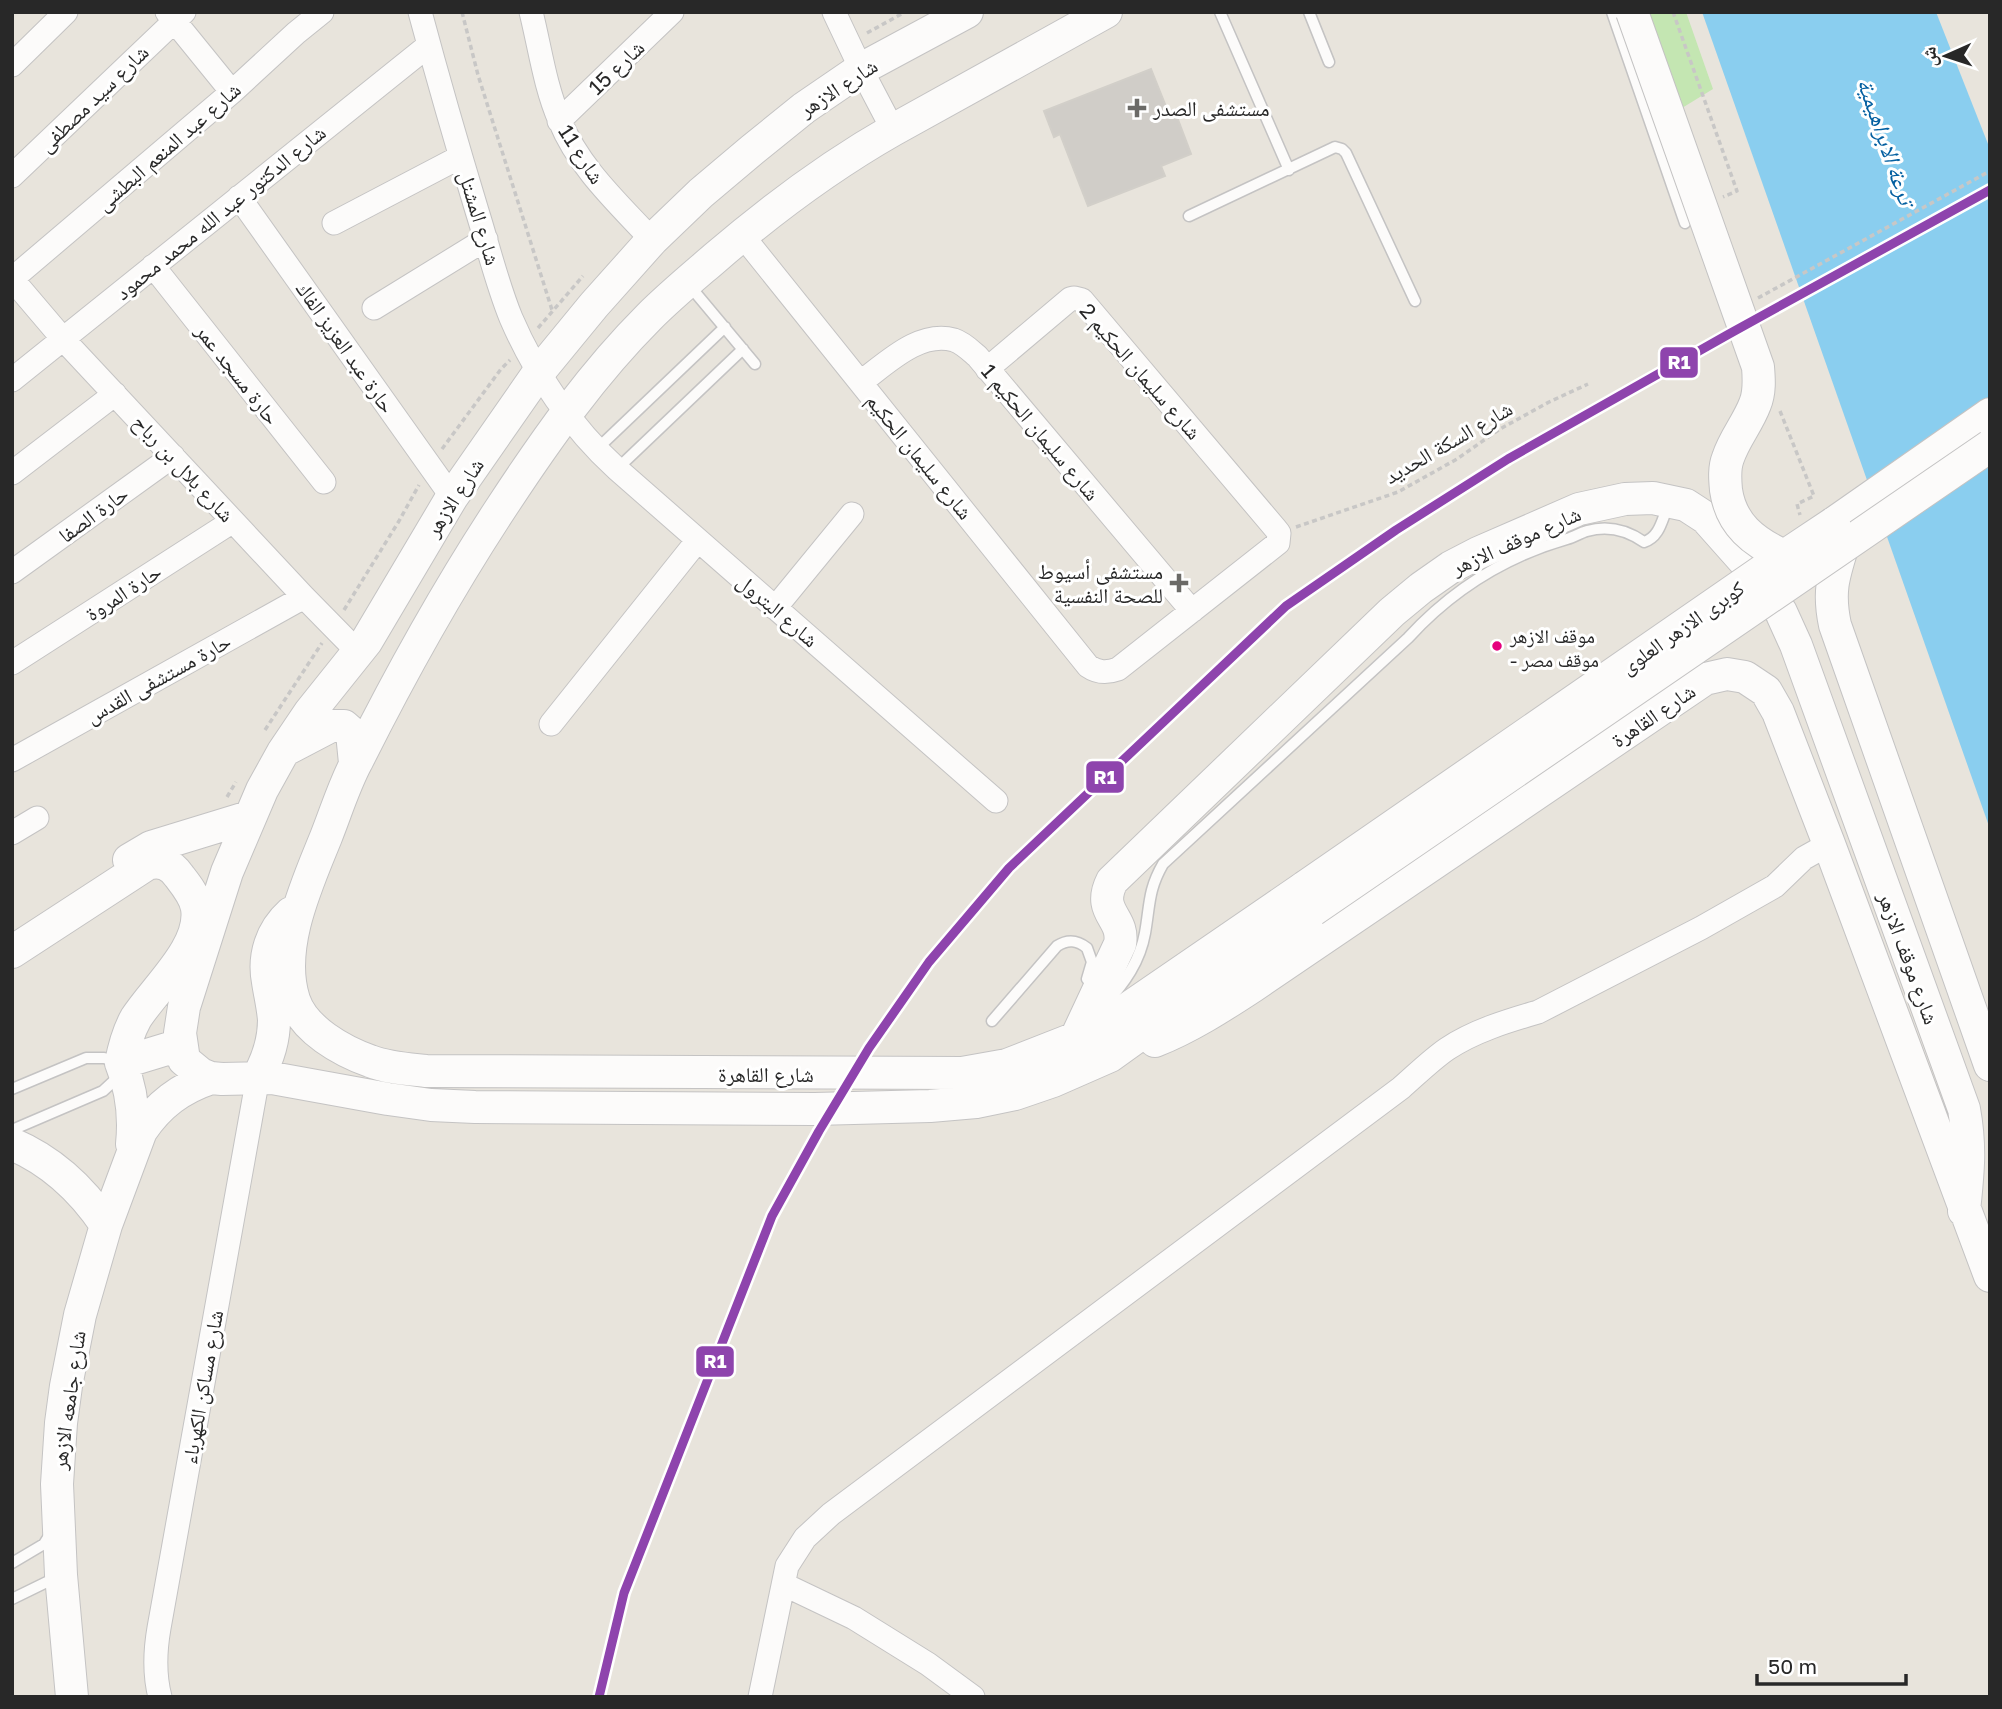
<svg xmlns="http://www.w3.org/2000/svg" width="2002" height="1709" font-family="'Golos Text','Noto Naskh Arabic',sans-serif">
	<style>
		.green { fill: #c4e6b2 }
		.water { fill: #8aceef }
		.building { fill: #d0cdc8; stroke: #d2cfc9; stroke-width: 2 }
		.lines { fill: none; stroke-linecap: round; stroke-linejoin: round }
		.lane-casing { stroke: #c4c3c3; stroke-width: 13 }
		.street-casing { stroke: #c4c3c3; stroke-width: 25 }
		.secondary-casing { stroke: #c4c3c3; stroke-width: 34 }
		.path { stroke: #c8c7c6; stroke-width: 3.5; stroke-dasharray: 5 3.5; stroke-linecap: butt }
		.lane { stroke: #fcfbfa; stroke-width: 10 }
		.street { stroke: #fcfbfa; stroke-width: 23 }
		.secondary { stroke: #fcfbfa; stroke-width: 32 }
		.secondary-bridge-casing { stroke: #c4c3c3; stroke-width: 34; stroke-linecap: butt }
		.secondary-bridge { stroke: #fcfbfa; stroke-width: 32 }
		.rail-1-casing { stroke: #fff; stroke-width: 14 }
		.rail-1 { stroke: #8e44ad; stroke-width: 9 }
		.poi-dot { fill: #6b6a67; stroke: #fff; stroke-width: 2.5 }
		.bus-dot { fill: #e5007d; stroke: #fff; stroke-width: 2.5 }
		.labels { text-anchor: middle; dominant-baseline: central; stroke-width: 6; stroke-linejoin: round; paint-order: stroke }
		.bus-label { font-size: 19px; fill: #282828; stroke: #fff; text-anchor: start }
		.street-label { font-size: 21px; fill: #282828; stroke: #fff }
		.poi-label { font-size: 21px; fill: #282828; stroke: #fff; text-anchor: start }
		.water-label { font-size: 23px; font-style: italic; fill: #035fa0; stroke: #fff }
		.line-badge { stroke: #fff; stroke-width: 2.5 }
		.badge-label { font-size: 19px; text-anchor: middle; font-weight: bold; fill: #fff }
	</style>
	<rect width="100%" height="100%" fill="#e8e4dc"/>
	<path class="green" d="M1648,12H1686L1713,89L1682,108Z"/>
	<path class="water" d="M1702,12H1936L1990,149V829Z"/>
	<path class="building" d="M1151,69L1171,119L1177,117L1191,154L1161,166L1165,176L1088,206L1060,134L1054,137L1044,111Z"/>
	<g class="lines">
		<defs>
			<path id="lane" d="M1220,12L1289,170
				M1309,12L1329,62
				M1612,12L1685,223
				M1189,216L1335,147L1342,149L1346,153L1415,301
				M689,285L755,364
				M597,449L725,327
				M617,469L743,349
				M1105,1004C1125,983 1140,961 1145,933C1150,905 1148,890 1163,864L1408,638C1452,590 1504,557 1567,539C1574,537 1580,533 1587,531C1608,525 1627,530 1644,542C1660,537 1662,519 1668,506
				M992,1021L1057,946C1068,939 1077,940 1087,948L1092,962L1087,979
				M12,1089L86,1058H104L121,1063L117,1078L103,1091L12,1130
				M12,1563L44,1544L51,1533
				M12,1599L57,1577"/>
			<path id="street" d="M167,12L232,92
				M420,12C438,79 457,145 477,211C488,246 497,284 511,318C535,374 572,428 617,469L996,801
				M531,12C540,48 545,87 560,121C579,168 619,204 652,240
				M834,12L861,69L893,130
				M12,65L66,12
				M559,121L672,12
				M12,176L184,12
				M239,197L452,497
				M334,223L460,157
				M742,235L1088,666C1098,673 1107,673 1118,669L1278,543L1279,533L1275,528L1082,300L1074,298L1070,299L987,369
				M153,266L324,482
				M12,279L63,339L304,597L359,653
				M12,279L232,92L296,33L322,12
				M374,308L486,239
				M12,380L429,45
				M861,382C886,364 919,330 954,340C963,343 970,350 977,356L1192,611
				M12,473L115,394
				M12,572L173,456
				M775,608L852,514
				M12,663L233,521
				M551,724L698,540
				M12,760L304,597
				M12,833L37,818
				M785,1585L854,1618L928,1664L973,1697
				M160,1697C154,1674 155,1651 159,1628L258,1077
				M760,1697L787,1566L805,1538L831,1514L1401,1088C1416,1075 1431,1060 1447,1049C1474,1031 1507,1021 1538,1012L1701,928L1775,886L1804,858L1829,844"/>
			<path id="secondary" d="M967,12L861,69L804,108L752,150L701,193L652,240L594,305L539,372L452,497L366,642L310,712L283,752L262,790L227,872L184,1007L180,1033L184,1060L201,1074L211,1078L222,1079L272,1078L388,1099L431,1105L475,1107L815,1109L930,1106L976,1102L1015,1094L1053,1081L1110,1056L1313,910
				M1106,12L893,130C828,167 772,209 715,258C693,277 670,296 649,317C593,373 547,438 503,505C449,587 401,673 357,761C344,785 336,812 326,837C307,884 277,948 294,1000C304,1030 342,1051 370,1061C388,1068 407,1069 426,1071L962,1073L1007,1065L1076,1038L1114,1018L1305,887
				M1834,523L1990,414
				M1843,545C1833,577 1828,592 1835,625L1990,1065
				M287,749L331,726H344L352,733L355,763
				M129,860L151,847L249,817
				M12,952L147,864C160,860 171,864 179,876C186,885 195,896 197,908C203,947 156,987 136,1018C128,1032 124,1047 121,1063
				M1076,1038L1120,944C1125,917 1096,913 1112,881L1392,612L1421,588L1451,567L1478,553L1579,509L1625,499L1653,498L1686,505L1706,518L1746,563L1781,612L1796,645L1964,1109C1971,1148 1968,1172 1964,1211
				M1155,1041C1190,1027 1221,1007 1253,986L1705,679L1727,674L1745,677L1766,691L1778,712L1829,844L1990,1276
				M121,1063C132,1090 135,1115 132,1144
				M121,1063L180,1045
				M258,1077C268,1059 274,1040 274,1020C273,1007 270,995 268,982C263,956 271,931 291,913
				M12,1144C52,1161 82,1189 106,1225
				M72,1697L61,1575L57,1484L61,1423L66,1386L80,1315L106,1225L141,1131C159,1104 181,1088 211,1078"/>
		</defs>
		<use href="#lane" class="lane-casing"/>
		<use href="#street" class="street-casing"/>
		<use href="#secondary" class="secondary-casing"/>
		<path class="path" d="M462,12L478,75L552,310
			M1673,12L1737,191L1723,197
			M867,33L905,12
			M1758,298L1990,171
			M538,328L583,276
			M1780,411L1814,496L1797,504L1800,515
			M442,449L501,369L510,360
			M1296,527L1398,492L1457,459L1500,429L1549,402L1588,384
			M344,610L399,521L419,485
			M265,730L322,643
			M227,797L236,782"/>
		<use href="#lane" class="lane"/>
		<use href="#street" class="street"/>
		<use href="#secondary" class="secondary"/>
		<defs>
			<path id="secondary-bridge" d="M1632,12L1758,367C1759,379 1760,392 1755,404C1748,423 1734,439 1728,458C1724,468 1725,479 1726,490C1731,525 1754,542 1784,556
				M1305,887L1771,565L1834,523
				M1313,910L1990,446"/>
		</defs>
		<use href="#secondary-bridge" class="secondary-bridge-casing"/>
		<use href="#secondary-bridge" class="secondary-bridge"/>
		<defs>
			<path id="rail-1" d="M599,1697L624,1593L772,1216L819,1131L869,1048L929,962L1009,868L1286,606L1396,530L1508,459L1729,334L1990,190"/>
		</defs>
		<use href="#rail-1" class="rail-1-casing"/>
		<use href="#rail-1" class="rail-1"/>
	</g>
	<g class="poi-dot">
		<path d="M1133.5 97.5h7v7h7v7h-7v7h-7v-7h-7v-7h7z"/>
		<path d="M1175.5 572.5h7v7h7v7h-7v7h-7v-7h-7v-7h7z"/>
	</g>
	<circle class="bus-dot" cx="1497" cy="646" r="6"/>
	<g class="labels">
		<g class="bus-label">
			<text x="1510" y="635">موقف الازهر<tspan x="1510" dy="24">- موقف مصر</tspan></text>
		</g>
		<g class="street-label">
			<text transform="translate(616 67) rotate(-44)">شارع 15</text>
			<text transform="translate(838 87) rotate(-33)">شارع الازهر</text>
			<text transform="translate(93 98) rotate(-44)">شارع سيد مصطفى</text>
			<text transform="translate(168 146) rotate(-41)">شارع عبد المنعم البطشى</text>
			<text transform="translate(582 154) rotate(57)">شارع 11</text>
			<text transform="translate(220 212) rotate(-39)">شارع الدكتور عبد الله محمد محمود</text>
			<text transform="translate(480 218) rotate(73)">شارع المشتل</text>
			<text transform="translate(346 347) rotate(55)">حارة عبد العزيز الفاك</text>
			<text transform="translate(1141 371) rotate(49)">شارع سليمان الحكيم 2</text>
			<text transform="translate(238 374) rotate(52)">حارة مسجد عمر</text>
			<text transform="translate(1041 432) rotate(50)">شارع سليمان الحكيم 1</text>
			<text transform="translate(1448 442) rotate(-30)">شارع السكة الحديد</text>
			<text transform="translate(920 456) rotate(51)">شارع سليمان الحكيم</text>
			<text transform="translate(184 468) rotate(47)">شارع بلال بن رباح</text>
			<text transform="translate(454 497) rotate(-57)">شارع الازهر</text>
			<text transform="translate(93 514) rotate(-36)">حارة الصفا</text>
			<text transform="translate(1516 540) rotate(-24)">شارع موقف الازهر</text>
			<text transform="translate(123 592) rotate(-33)">حارة المروة</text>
			<text transform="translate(778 610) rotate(41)">شارع البترول</text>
			<text transform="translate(1682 627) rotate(-35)">كوبرى الازهر العلوى</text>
			<text transform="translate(158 678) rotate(-29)">حارة مستشفى القدس</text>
			<text transform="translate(1653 715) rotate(-34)">شارع القاهرة</text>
			<text transform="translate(1909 958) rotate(70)">شارع موقف الازهر</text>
			<text x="766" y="1074">شارع القاهرة</text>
			<text transform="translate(202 1387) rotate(-80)">شارع مساكن الكهرباء</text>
			<text transform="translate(68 1400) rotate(-82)">شارع جامعه الازهر</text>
		</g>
		<g class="poi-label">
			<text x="1153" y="108">مستشفى الصدر</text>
			<text x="1163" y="571" text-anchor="end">مستشفى أسيوط<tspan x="1163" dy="24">للصحة النفسية</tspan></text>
		</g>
		<g class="water-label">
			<text transform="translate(1887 141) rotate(71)">ترعة الابراهيمية</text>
		</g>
	</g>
	<g class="line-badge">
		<rect x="1659" y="346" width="40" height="33" rx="7" fill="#8e44ad"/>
		<rect x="1085" y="760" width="40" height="34" rx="7" fill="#8e44ad"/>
		<rect x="695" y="1345" width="40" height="33" rx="7" fill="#8e44ad"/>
	</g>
	<g class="badge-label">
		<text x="1679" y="369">R1</text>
		<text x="1105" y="784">R1</text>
		<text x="715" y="1368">R1</text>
	</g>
	<rect width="2002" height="1709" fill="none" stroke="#282828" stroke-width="28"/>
	<g transform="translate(1946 56) rotate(267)" stroke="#ffffff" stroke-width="5" paint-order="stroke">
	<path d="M0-5L12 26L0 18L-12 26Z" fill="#282828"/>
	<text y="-10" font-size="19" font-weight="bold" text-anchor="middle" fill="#282828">ش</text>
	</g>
	<path d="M1757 1674v10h149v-10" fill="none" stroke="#282828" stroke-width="3.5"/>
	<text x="1768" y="1674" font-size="21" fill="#282828" stroke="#ffffff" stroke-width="5" paint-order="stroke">50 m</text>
</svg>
